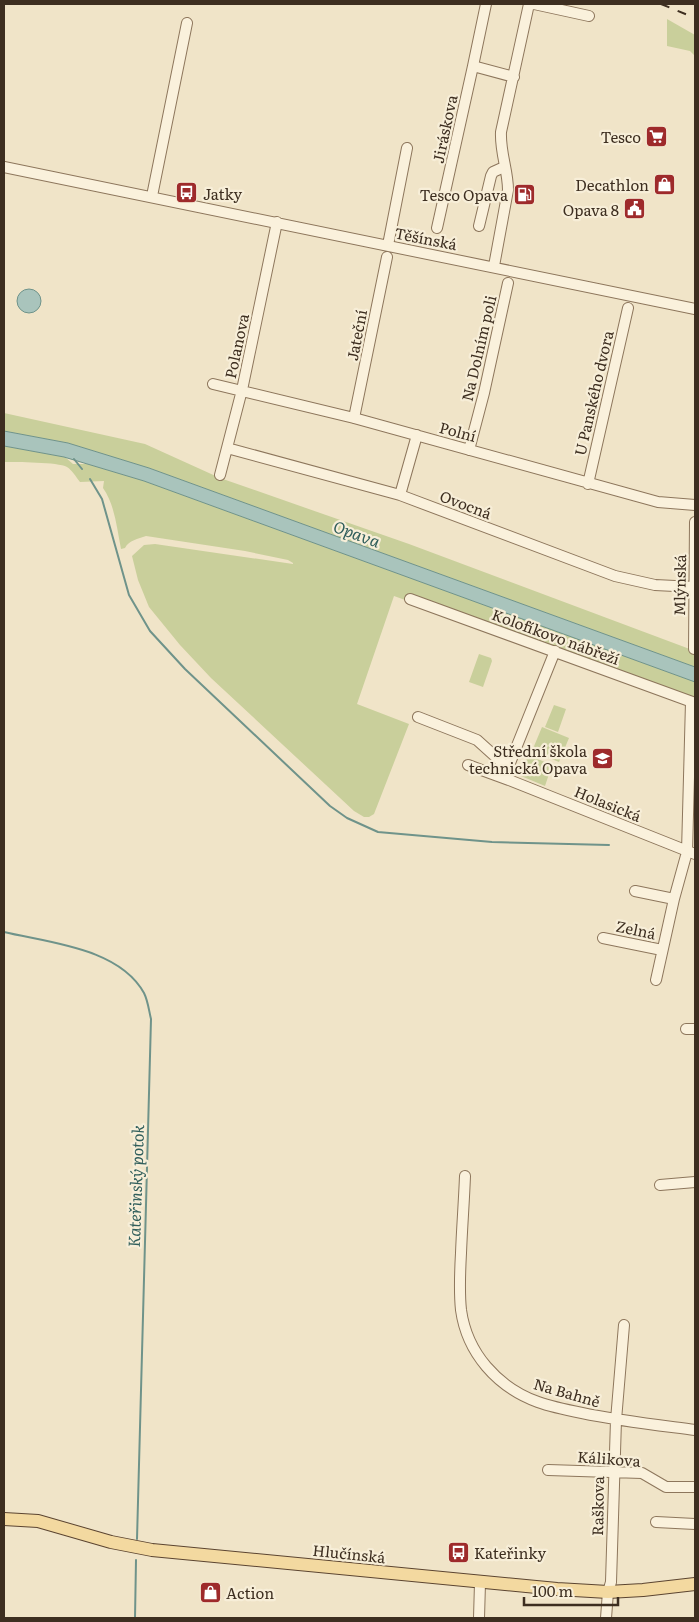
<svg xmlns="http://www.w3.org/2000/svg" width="699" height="1622" font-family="Literata,serif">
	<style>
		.green { fill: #c9cf9b }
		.water { fill: #a9c4bc; stroke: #6f938a }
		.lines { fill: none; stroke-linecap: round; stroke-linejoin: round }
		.stream { stroke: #6f938a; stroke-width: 2 }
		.minor-casing { stroke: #8d765c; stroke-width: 12 }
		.major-casing { stroke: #5b4430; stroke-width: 14 }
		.minor { stroke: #faf1dc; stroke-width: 10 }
		.major { stroke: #f3d9a0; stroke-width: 12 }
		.rail { stroke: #3d2e20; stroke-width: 2; stroke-dasharray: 9 9; stroke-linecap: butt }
		.labels { text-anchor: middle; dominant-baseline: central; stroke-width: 4.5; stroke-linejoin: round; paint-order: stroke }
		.street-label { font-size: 15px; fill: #3d2e20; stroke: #f7eed8 }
		.poi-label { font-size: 15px; fill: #3d2e20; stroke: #f7eed8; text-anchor: end }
		.water-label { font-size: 16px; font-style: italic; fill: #2f5d5a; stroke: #f7eed8 }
	</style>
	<rect width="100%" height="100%" fill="#f0e4c8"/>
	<path class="green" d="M667,19L695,35V56L690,51L667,46Z
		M4,413L145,444L220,478L409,544L695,651V667L149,468L68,443L4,431Z
		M4,446L65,457L73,464H87L144,481L695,682V699L557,655L394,596L357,704L409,724L374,814L369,817H364L354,811L211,678L180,645L149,607L138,580L132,556L144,545L155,544L293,564V563L288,560L245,551L146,536C138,539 129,540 125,548L121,549C117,529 115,505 103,488L104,481L80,482C76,477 72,470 67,467C58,462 16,462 4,462Z
		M479,654L491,658L492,661L483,687L469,682Z
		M554,705L566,709L558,732L545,727Z
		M542,727L569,738L559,762L532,751Z
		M528,755L552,765L545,786L521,776Z"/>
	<path class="water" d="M17 301a12 12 0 1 1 24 0a12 12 0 1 1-24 0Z
		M4,431L68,443L149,468L695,667V682L144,481L64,457L4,446Z"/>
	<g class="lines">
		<path class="stream" d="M74,459L82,469
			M90,479L102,499L129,595L150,631L185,669L330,806L347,818L378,832L492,842L609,845
			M4,932C50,943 119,948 144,993C148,1001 149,1011 151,1019L137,1539
			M135,1618L136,1560"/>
		<defs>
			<path id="minor" d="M534,4L589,16
				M473,66L486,4
				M4,167L695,309
				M152,196L187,23
				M479,226L491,176L493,172L504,167
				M437,228L473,66L514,77
				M388,245L407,148
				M494,266L508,190C508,170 500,153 501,132L529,4
				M213,384L354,418L658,502L695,505
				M354,418L387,257
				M227,448L400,495L615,576L655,585L695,587
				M469,450L484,393L508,283
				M220,475L242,390L277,222
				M588,484L628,308
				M400,495L417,435
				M410,599L695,703
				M694,649L695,522
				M418,717L477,740L508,768
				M468,765L509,780L695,854
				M509,780L508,768L555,651
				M635,891L674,899
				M603,938L662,950
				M656,980L674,899L687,852L691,702
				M686,1029H695
				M465,1176C464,1202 462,1227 461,1253C460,1271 459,1291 461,1310C467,1353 497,1387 538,1402C552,1407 567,1410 582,1413C620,1421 657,1425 695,1430
				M660,1185L695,1182
				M548,1470L642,1473L666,1487H695
				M656,1522L695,1524
				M479,1618L480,1583
				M606,1618L608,1592L611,1582L616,1420L624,1325"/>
			<path id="major" d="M4,1519L38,1521L111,1542L152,1550L557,1589L608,1592L643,1590L695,1584"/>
		</defs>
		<use href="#minor" class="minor-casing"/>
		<use href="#major" class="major-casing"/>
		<use href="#minor" class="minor"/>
		<use href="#major" class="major"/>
		<path class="rail" d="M661,4L695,18"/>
	</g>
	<defs>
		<symbol id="supermarket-square" viewBox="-11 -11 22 22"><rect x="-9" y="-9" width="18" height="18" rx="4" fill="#9e2a2b" stroke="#f7eed8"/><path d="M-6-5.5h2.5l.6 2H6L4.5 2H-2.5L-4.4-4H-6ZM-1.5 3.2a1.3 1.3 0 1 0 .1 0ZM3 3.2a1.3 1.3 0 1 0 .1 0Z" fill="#fff"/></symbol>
		<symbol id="shop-square" viewBox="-11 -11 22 22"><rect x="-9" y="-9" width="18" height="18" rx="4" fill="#9e2a2b" stroke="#f7eed8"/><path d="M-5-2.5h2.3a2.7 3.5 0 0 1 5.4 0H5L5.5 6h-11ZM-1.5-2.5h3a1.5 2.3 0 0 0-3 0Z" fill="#fff"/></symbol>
		<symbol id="bus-square" viewBox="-11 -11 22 22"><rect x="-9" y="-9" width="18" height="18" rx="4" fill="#9e2a2b" stroke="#f7eed8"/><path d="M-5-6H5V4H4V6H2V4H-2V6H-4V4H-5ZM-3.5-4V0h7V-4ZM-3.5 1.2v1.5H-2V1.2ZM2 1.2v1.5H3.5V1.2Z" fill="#fff"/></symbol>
		<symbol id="fuel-square" viewBox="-11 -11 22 22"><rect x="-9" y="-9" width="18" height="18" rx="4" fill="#9e2a2b" stroke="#f7eed8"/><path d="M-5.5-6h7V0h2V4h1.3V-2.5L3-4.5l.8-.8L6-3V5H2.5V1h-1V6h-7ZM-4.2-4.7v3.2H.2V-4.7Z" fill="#fff"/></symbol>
		<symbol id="civic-square" viewBox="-11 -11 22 22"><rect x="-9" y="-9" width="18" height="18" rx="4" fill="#9e2a2b" stroke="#f7eed8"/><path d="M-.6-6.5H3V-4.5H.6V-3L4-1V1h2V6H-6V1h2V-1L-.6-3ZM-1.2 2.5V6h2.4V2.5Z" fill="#fff"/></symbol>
		<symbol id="school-square" viewBox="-11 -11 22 22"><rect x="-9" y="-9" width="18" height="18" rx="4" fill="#9e2a2b" stroke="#f7eed8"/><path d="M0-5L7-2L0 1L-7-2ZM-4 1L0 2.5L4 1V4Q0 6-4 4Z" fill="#fff"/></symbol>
	</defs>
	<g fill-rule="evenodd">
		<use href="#supermarket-square" x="644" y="124" width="25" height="25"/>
		<use href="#shop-square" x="652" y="172" width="25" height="25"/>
		<use href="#bus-square" x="174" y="180" width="25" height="25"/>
		<use href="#fuel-square" x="512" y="182" width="25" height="25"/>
		<use href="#civic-square" x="622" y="196" width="25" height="25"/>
		<use href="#school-square" x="590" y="746" width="25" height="25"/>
		<use href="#bus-square" x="446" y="1540" width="25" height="25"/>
		<use href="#shop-square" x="198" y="1580" width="25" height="25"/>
	</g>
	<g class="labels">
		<g class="street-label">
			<text transform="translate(444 129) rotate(-78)">Jiráskova</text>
			<text transform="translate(426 238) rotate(11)">Těšínská</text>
			<text transform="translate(356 335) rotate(-79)">Jateční</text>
			<text transform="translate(236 346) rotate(-78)">Polanova</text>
			<text transform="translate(478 348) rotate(-77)">Na Dolním poli</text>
			<text transform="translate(593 393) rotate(-77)">U Panského dvora</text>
			<text transform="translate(458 431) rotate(15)">Polní</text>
			<text transform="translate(466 504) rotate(21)">Ovocná</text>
			<text transform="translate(679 585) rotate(-89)">Mlýnská</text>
			<text transform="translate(556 636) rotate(20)">Kolofíkovo nábřeží</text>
			<text transform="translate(608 803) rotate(22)">Holasická</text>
			<text transform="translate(636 929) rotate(12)">Zelná</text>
			<text transform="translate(567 1392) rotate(16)">Na Bahně</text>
			<text transform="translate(609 1458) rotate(4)">Kálikova</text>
			<text transform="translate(597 1506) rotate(-89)">Raškova</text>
			<text transform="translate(349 1553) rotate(6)">Hlučínská</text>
		</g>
		<g class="poi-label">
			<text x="641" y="136">Tesco</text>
			<text x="649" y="184">Decathlon</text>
			<text x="203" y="193" text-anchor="start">Jatky</text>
			<text x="508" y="194">Tesco Opava</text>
			<text x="619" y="209">Opava 8</text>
			<text x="587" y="750">Střední škola<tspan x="587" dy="17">technická Opava</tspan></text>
			<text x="474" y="1552" text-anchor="start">Kateřinky</text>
			<text x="226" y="1592" text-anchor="start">Action</text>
		</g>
		<g class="water-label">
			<text transform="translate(357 533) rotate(20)">Opava</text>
			<text transform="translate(135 1186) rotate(-88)">Kateřinský potok</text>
		</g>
	</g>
	<rect width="699" height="1622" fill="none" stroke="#3d2e20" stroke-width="10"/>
	<path d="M524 1597v8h94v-8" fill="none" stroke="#3d2e20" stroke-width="2.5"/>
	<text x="532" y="1597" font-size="15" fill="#3d2e20" stroke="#f7eed8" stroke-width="4" paint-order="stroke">100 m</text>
</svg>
